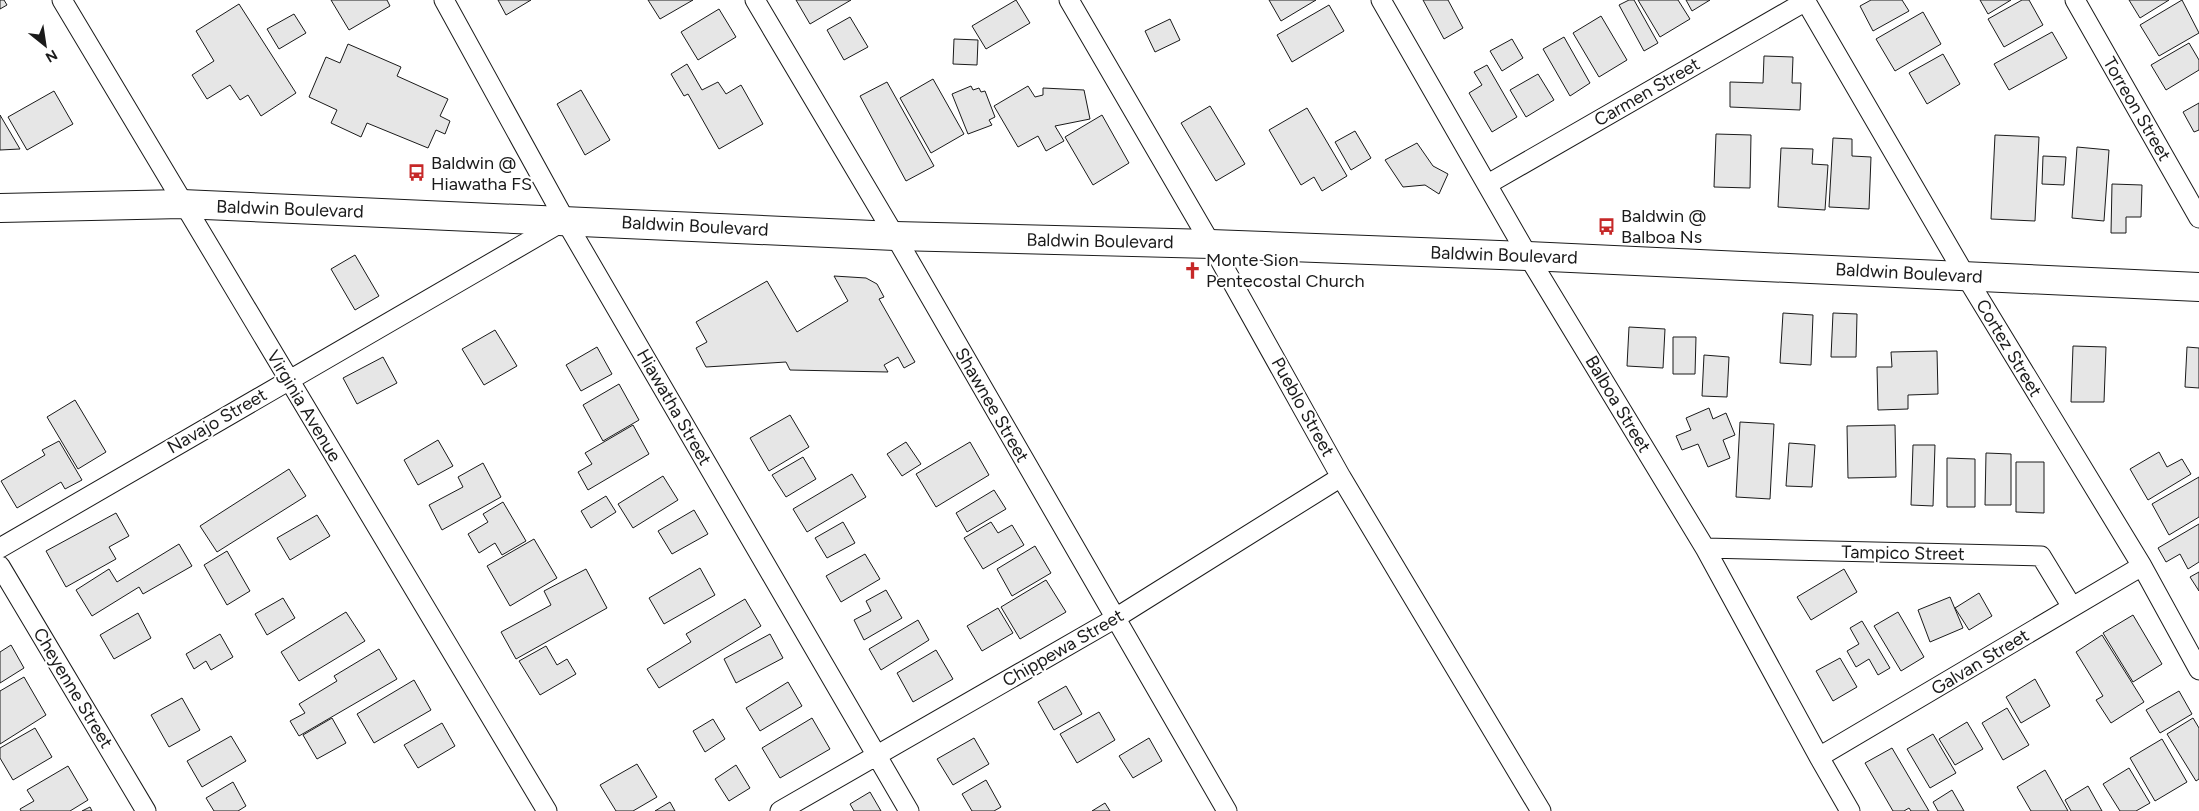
<svg xmlns="http://www.w3.org/2000/svg" width="2199" height="811" font-family="Figtree,sans-serif">
	<style>
		.building { fill: #e6e6e6; stroke: #1a1a1a }
		.lines { fill: none; stroke-linecap: round; stroke-linejoin: round }
		.street-casing { stroke: #1a1a1a; stroke-width: 21 }
		.secondary-casing { stroke: #1a1a1a; stroke-width: 30 }
		.street { stroke: #fff; stroke-width: 19 }
		.secondary { stroke: #fff; stroke-width: 28 }
		.labels { text-anchor: middle; dominant-baseline: central; stroke-width: 4; stroke-linejoin: round; paint-order: stroke }
		.street-label { font-size: 18px; fill: #1a1a1a; stroke: #fff }
		.poi-label { font-size: 18px; fill: #1a1a1a; stroke: #fff; text-anchor: start }
	</style>
	<rect width="100%" height="100%" fill="#fff"/>
	<path class="building" d="M0,0H4L7,5L0,9Z
		M331,0H387L390,6L349,30Z
		M498,0H531L506,15Z
		M648,0H693L660,19Z
		M796,0H851L810,24Z
		M1016,0L1030,23L986,49L972,26Z
		M1269,0H1316L1281,21Z
		M1423,0H1448L1463,28L1444,39Z
		M1629,0H1634L1658,43L1644,51L1619,5Z
		M1638,0H1678L1690,19L1660,37Z
		M1686,0H1710L1692,11Z
		M1871,0H1902L1909,11L1873,31L1860,6Z
		M1980,0H2011L1988,14Z
		M2022,0H2029L2043,25L2004,47L1988,19Z
		M2129,0H2169L2140,18Z
		M2182,0L2199,33L2159,56L2140,25Z
		M239,4L296,93L261,116L248,95L240,100L230,85L207,99L192,75L214,61L196,31Z
		M1329,5L1344,31L1292,62L1277,35Z
		M719,9L736,37L698,60L681,32Z
		M1923,12L1941,44L1895,71L1876,39Z
		M294,14L306,33L279,49L267,29Z
		M1601,16L1627,60L1599,77L1573,33Z
		M850,17L868,47L844,60L827,30Z
		M1170,19L1180,40L1155,52L1145,31Z
		M2052,32L2067,58L2009,90L1994,64Z
		M1564,37L1590,83L1570,96L1543,49Z
		M954,39L978,40L977,65L953,64Z
		M1512,39L1523,58L1502,71L1490,51Z
		M2189,43L2199,60V70L2166,90L2151,65Z
		M348,44L401,67L397,76L448,99L440,116L450,121L445,134L436,130L428,148L367,123L361,137L331,123L337,110L309,97L326,57L340,63Z
		M1943,54L1960,84L1927,104L1909,73Z
		M1764,56L1793,57L1792,83H1801L1800,110L1730,107V82L1763,83Z
		M687,64L702,90L718,82L726,94L741,85L763,124L719,149L688,94L684,96L671,74Z
		M1487,65L1517,117L1492,132L1469,93L1482,85L1474,72Z
		M1538,74L1554,100L1526,117L1510,90Z
		M933,79L964,134L931,153L900,98Z
		M887,82L934,166L906,181L860,96Z
		M971,86L973,90L979,88L981,92L985,91L995,117L989,120L992,125L968,134L952,94Z
		M1028,86L1035,97L1043,95V88L1084,90L1090,119L1055,126L1064,141L1046,151L1038,136L1018,147L994,106Z
		M581,90L610,140L585,155L557,104Z
		M54,91L73,124L27,150L8,117Z
		M2199,103V130L2194,132L2183,112Z
		M1210,106L1245,164L1216,181L1181,123Z
		M1307,108L1347,176L1322,191L1314,177L1301,185L1269,130Z
		M0,115L20,149L0,150Z
		M1102,115L1129,163L1093,185L1065,137Z
		M1355,131L1371,158L1351,170L1335,142Z
		M1716,134L1751,135L1750,188L1714,187Z
		M1995,135L2039,137L2035,221L1991,219Z
		M1833,138L1852,139V156L1871,157L1869,209L1829,207Z
		M1417,143L1433,166L1448,174L1439,194L1425,185L1403,187L1385,160Z
		M2077,147L2109,150L2104,221L2072,218Z
		M1781,148L1813,149L1812,164L1828,165L1825,210L1778,207Z
		M2043,156L2066,157L2064,185L2042,184Z
		M2112,184L2142,185L2141,217H2126V233H2111Z
		M355,255L379,296L355,310L331,269Z
		M834,276L866,278L877,284L884,297L879,299L915,362L904,368L898,357L884,365L888,372L790,370L786,362L706,367L696,348L707,342L696,322L767,281L797,332L848,301Z
		M1783,313L1813,315L1811,365L1780,363Z
		M1833,313L1857,314L1856,357H1831Z
		M1629,327L1665,329L1663,368L1627,366Z
		M495,330L517,366L484,385L462,349Z
		M1673,337H1696L1695,374H1673Z
		M2073,346L2106,347L2104,402H2071Z
		M597,347L612,374L581,391L566,365Z
		M2187,347L2199,348V388L2185,387Z
		M1937,351L1938,394L1908,395V409L1878,410L1877,367H1892L1891,352Z
		M1704,355L1729,357L1727,397L1702,396Z
		M383,357L397,383L357,404L343,378Z
		M619,384L639,420L603,441L583,405Z
		M75,400L106,452L78,469L47,417Z
		M1709,408L1713,419L1726,413L1735,435L1723,440L1730,458L1708,467L1698,444L1682,450L1676,436L1691,430L1686,418Z
		M790,415L809,447L769,471L750,438Z
		M1740,422L1774,424L1770,499L1736,497Z
		M633,425L649,454L588,490L578,472L592,464L585,453Z
		M1895,425L1896,477L1848,478L1847,426Z
		M438,440L453,466L418,485L404,460Z
		M59,441L82,480L65,489L61,482L17,508L1,481L45,455L42,450Z
		M906,442L921,464L902,476L887,454Z
		M970,442L989,475L936,507L916,474Z
		M1789,443L1815,445L1812,487L1786,486Z
		M1913,445H1935L1933,506L1911,505Z
		M2159,452L2167,467L2182,459L2191,474L2148,500L2130,469Z
		M1986,453L2011,454V505H1985Z
		M803,457L816,479L786,497L772,475Z
		M1947,458L1975,459V507H1947Z
		M2016,462H2044V513L2016,512Z
		M483,463L501,497L442,530L429,505L463,487L458,477Z
		M289,469L306,496L217,552L200,526Z
		M852,474L866,497L807,532L793,509Z
		M663,476L678,500L633,528L618,504Z
		M2199,477V517L2169,535L2152,504Z
		M994,490L1006,509L967,532L956,513Z
		M606,496L616,512L591,528L581,511Z
		M503,502L526,541L502,555L495,543L479,553L468,534L488,522L483,514Z
		M694,510L708,534L672,554L658,531Z
		M116,513L129,536L109,547L116,559L66,587L46,551Z
		M317,515L330,536L290,560L277,538Z
		M843,522L855,543L827,558L815,538Z
		M991,522L998,533L1012,525L1024,545L983,569L964,538Z
		M2199,524V562L2188,569L2180,554L2166,562L2158,548Z
		M534,539L557,578L510,606L487,566Z
		M179,544L192,566L143,594L139,587L92,616L76,590L109,569L117,582Z
		M1035,546L1051,573L1012,596L997,569Z
		M227,551L250,591L227,605L204,565Z
		M865,554L880,579L841,602L826,576Z
		M700,568L715,595L664,624L649,598Z
		M586,569L607,608L516,659L501,632L551,605L544,591Z
		M1844,569L1857,592L1811,620L1797,597Z
		M2199,572V591L2190,577Z
		M1046,580L1066,612L1020,639L1001,607Z
		M886,590L902,618L864,640L854,620L871,611L866,601Z
		M1979,593L1992,616L1969,630L1955,608Z
		M1950,597L1963,628L1930,642L1918,610Z
		M283,598L295,618L267,635L255,614Z
		M745,599L761,626L659,688L647,669L691,642L686,634Z
		M998,608L1013,633L982,651L967,626Z
		M346,612L365,641L299,681L281,652Z
		M1898,612L1924,657L1901,671L1874,626Z
		M138,613L151,638L114,659L100,635Z
		M2133,615L2162,664L2133,682L2103,633Z
		M918,620L929,640L881,670L869,649Z
		M1862,621L1890,668L1878,675L1869,659L1856,667L1847,651L1859,644L1850,628Z
		M220,634L233,657L211,670L206,661L194,669L186,654Z
		M770,634L783,658L736,683L724,659Z
		M2102,635L2144,702L2111,723L2096,700L2103,696L2076,652Z
		M11,645L24,668L0,683V652Z
		M546,646L557,665L567,659L576,674L540,695L519,661Z
		M379,649L397,679L299,736L290,721L305,713L299,704L337,681L334,676Z
		M936,650L953,679L913,702L897,673Z
		M1840,658L1857,687L1833,701L1816,671Z
		M24,677L46,715L0,744V691Z
		M2035,679L2050,706L2021,723L2006,697Z
		M414,680L431,710L374,743L357,714Z
		M788,682L802,706L760,731L746,708Z
		M1066,686L1082,714L1054,730L1038,702Z
		M2179,691L2192,714L2160,733L2146,710Z
		M182,698L200,730L169,747L151,715Z
		M2007,708L2029,745L2003,760L1982,723Z
		M1099,712L1115,740L1077,763L1060,734Z
		M332,718L346,743L317,759L303,735Z
		M812,718L830,749L780,778L762,748Z
		M2193,718L2199,728V779L2196,781L2167,734Z
		M713,719L725,739L705,752L693,731Z
		M1967,722L1983,749L1955,765L1939,739Z
		M442,723L455,746L418,768L404,745Z
		M35,728L52,757L13,780L0,758V748Z
		M1933,734L1956,773L1930,788L1907,749Z
		M231,736L246,761L202,787L187,761Z
		M974,738L989,764L953,785L937,759Z
		M1149,738L1162,761L1133,778L1119,756Z
		M2162,739L2187,782L2155,801L2130,758Z
		M1892,748L1929,811H1911L1909,808L1904,811H1893L1865,763Z
		M637,764L657,797L633,811H616L600,785Z
		M736,765L750,788L729,801L715,779Z
		M68,766L88,800L70,811H21L20,809L34,801L27,790Z
		M2129,768L2150,803L2136,811H2120L2103,784Z
		M2045,770L2068,811H2031L2017,787Z
		M986,780L1001,807L994,811H972L962,794Z
		M233,782L246,806L238,811H214L206,798Z
		M2088,786L2102,811H2071L2065,800Z
		M1952,790L1964,811H1938L1933,802Z
		M870,792L881,811H854L850,804Z
		M670,802L675,811H655Z
		M1105,803L1110,811H1092Z
		M90,807L92,811H82Z"/>
	<g class="lines">
		<defs>
			<path id="street" d="M62,0L547,811
				M444,0L565,220L909,811
				M755,0L895,236L1227,811
				M1069,0L1211,244L1341,477L1541,811
				M1381,0L1528,256L1705,548L1819,757L1850,811
				M1805,0L1965,275L2142,566L2199,670
				M2075,0L2199,218
				M1488,184L1806,1
				M0,548L562,222
				M1705,548L2041,556L2072,607
				M0,566L146,811
				M1819,757L2142,566
				M780,811L1114,619L1341,477"/>
			<path id="secondary" d="M0,208L182,204L895,236L1211,244L1528,256L2199,287"/>
		</defs>
		<use href="#street" class="street-casing"/>
		<use href="#secondary" class="secondary-casing"/>
		<use href="#street" class="street"/>
		<use href="#secondary" class="secondary"/>
	</g>
	<defs>
		<symbol id="bus-bare" viewBox="-9 -9 18 18"><path d="M-5-6H5V4H4V6H2V4H-2V6H-4V4H-5ZM-3.5-4V0h7V-4ZM-3.5 1.2v1.5H-2V1.2ZM2 1.2v1.5H3.5V1.2Z" fill="#c62828" stroke="#fff" stroke-width="2.5" paint-order="stroke"/></symbol>
		<symbol id="church-bare" viewBox="-9 -9 18 18"><path d="M-1.2-6h2.4v3.5h3.3v2.4h-3.3V6h-2.4V-.1h-3.3v-2.4h3.3Z" fill="#c62828" stroke="#fff" stroke-width="2.5" paint-order="stroke"/></symbol>
	</defs>
	<g fill-rule="evenodd">
		<use href="#bus-bare" x="404" y="160" width="25" height="25"/>
		<use href="#bus-bare" x="1594" y="214" width="25" height="25"/>
		<use href="#church-bare" x="1180" y="258" width="25" height="25"/>
	</g>
	<g class="labels">
		<g class="street-label">
			<text transform="translate(1647 92) rotate(-30)">Carmen Street</text>
			<text transform="translate(2137 109) rotate(60)">Torreon Street</text>
			<text transform="translate(290 209) rotate(2)">Baldwin Boulevard</text>
			<text transform="translate(695 226) rotate(3)">Baldwin Boulevard</text>
			<text transform="translate(1100 241) rotate(1)">Baldwin Boulevard</text>
			<text transform="translate(1504 255) rotate(2)">Baldwin Boulevard</text>
			<text transform="translate(1909 273) rotate(3)">Baldwin Boulevard</text>
			<text transform="translate(2009 348) rotate(59)">Cortez Street</text>
			<text transform="translate(1618 404) rotate(59)">Balboa Street</text>
			<text transform="translate(992 405) rotate(60)">Shawnee Street</text>
			<text transform="translate(304 406) rotate(59)">Virginia Avenue</text>
			<text transform="translate(674 407) rotate(60)">Hiawatha Street</text>
			<text transform="translate(1303 407) rotate(61)">Pueblo Street</text>
			<text transform="translate(217 421) rotate(-30)">Navajo Street</text>
			<text transform="translate(1903 553) rotate(1)">Tampico Street</text>
			<text transform="translate(1063 648) rotate(-30)">Chippewa Street</text>
			<text transform="translate(1980 662) rotate(-31)">Galvan Street</text>
			<text transform="translate(73 688) rotate(59)">Cheyenne Street</text>
		</g>
		<g class="poi-label">
			<text x="431" y="163">Baldwin @<tspan x="431" dy="21">Hiawatha FS</tspan></text>
			<text x="1621" y="216">Baldwin @<tspan x="1621" dy="21">Balboa Ns</tspan></text>
			<text x="1206" y="260">Monte Sion<tspan x="1206" dy="21">Pentecostal Church</tspan></text>
		</g>
	</g>
	<g transform="translate(45 45) rotate(150)" stroke="#ffffff" stroke-width="4" paint-order="stroke">
	<path d="M0-4L9 19L0 12L-9 19Z" fill="#1a1a1a"/>
	<text y="-8" font-size="14" font-weight="bold" text-anchor="middle" fill="#1a1a1a">N</text>
	</g>
</svg>
